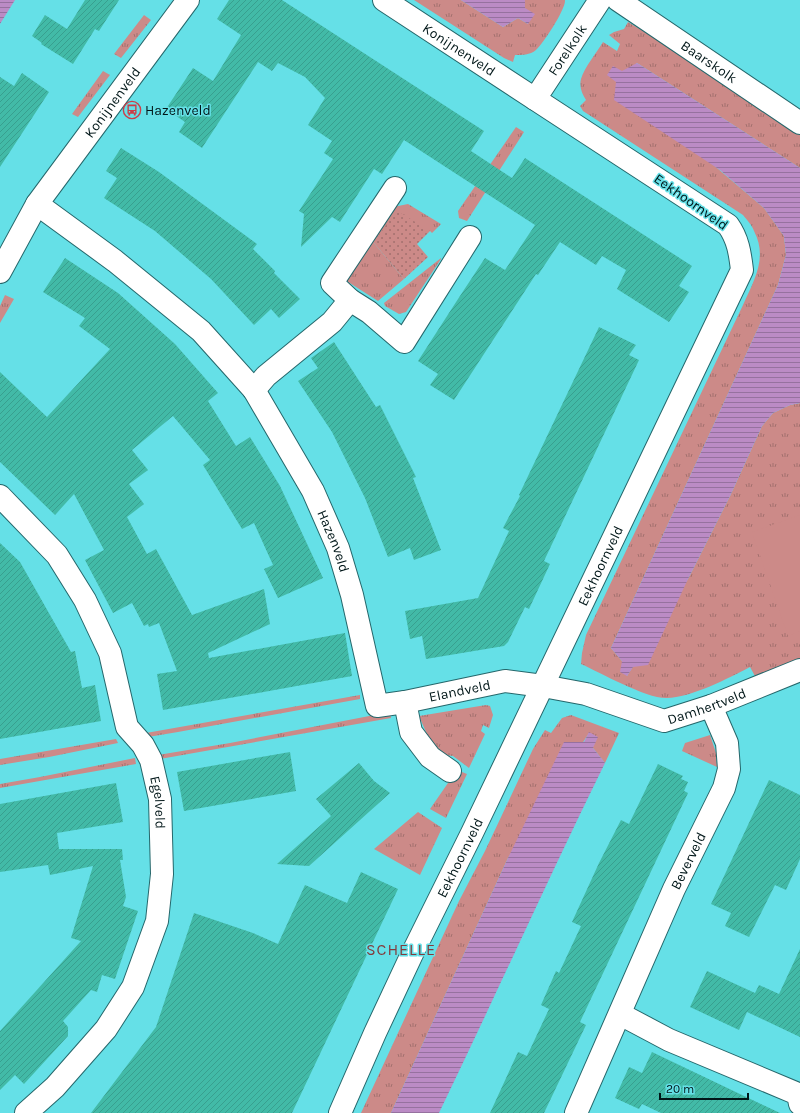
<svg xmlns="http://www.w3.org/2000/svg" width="800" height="1113" font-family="Karla,sans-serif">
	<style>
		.grass { fill: url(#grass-tufts) }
		.park { fill: url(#park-dots) }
		.pitch { fill: #cc8a88 }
		.water { fill: url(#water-rules) }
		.building { fill: url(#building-hatch) }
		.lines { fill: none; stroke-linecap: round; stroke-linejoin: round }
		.minor-casing { stroke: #25676b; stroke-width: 24 }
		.tertiary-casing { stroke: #25676b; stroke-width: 24 }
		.minor { stroke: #fff; stroke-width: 22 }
		.tertiary { stroke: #fff; stroke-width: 22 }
		.labels { text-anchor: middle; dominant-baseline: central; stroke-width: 3; stroke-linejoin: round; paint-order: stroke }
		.street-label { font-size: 14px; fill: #001618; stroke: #65e0e7 }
		.poi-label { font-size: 14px; fill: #001618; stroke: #65e0e7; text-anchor: start }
		.quarter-label { font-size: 16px; letter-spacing: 1px; fill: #833b3c; stroke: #65e0e7 }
	</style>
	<defs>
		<pattern id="grass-tufts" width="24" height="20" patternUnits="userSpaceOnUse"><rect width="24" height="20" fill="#cc8a88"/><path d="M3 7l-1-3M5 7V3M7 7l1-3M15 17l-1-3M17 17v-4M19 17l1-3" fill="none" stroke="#a3706e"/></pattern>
		<pattern id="park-dots" width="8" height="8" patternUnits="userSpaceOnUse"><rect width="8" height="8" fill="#cc8a88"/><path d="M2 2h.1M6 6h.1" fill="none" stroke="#a3706e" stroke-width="1.8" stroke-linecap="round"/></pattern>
		<pattern id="water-rules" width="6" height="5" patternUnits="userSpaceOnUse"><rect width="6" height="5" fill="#bb8bc5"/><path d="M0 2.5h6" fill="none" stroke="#96719f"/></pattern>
		<pattern id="building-hatch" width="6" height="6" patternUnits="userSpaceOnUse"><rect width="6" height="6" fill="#42baa7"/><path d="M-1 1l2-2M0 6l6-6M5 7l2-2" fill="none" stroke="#389f8f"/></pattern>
	</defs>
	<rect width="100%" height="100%" fill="#65e0e7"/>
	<path class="grass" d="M414,0H461L503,27L518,18L528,24L525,8V0H565V1C565,10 543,44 536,50C530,55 522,55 515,55L513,62L504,58Z
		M144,15L151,20L121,58L114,54Z
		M628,22L670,47L800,132V168L637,63L616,82L764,208L784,236L786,255L778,285L611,648L622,661L627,676L688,579L730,496L762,426L773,413L790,405L800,403V660L756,678L750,667C729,678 690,698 667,698C647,699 601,673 581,664L582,653L586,635L743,305C754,280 768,258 754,231C752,225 747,220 743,215L583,111L580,106L586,100C582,94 579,87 581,79C584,68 597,52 603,42L617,51L620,44L609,35L614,32L624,29Z
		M103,71L110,75L78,117L72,114Z
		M516,127L524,132L467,221L459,218L458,211Z
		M408,204L441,224L432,233L430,231L374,243L404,279L378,301L345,280L393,207Z
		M441,258V259L406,312L399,314L385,306L384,303Z
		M5,295L14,299L0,323V306Z
		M360,695V699L178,732L148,737L146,733Z
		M486,705L490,706L493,715L489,728L483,725L481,731L485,734L469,768L453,756L444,755L429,739L419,716Z
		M390,712L391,718L160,759L158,755L230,743Z
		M571,715L619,733L605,763L593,748L589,733L508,858L391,1113H361L459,901L485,851L533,749L545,730L551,733L562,718Z
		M710,735L716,753L717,767L682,751L685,743Z
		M116,739L118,743L49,757L0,765V759Z
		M135,758L136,764L0,788V784L40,777Z
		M457,770L467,774L446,818L430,809Z
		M418,812L442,828L420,875L374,849Z"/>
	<path class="park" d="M396,210L430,231L417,244L428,257L404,279L374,243Z"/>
	<path class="pitch" d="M800,515V631L788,636L752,532Z"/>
	<path class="water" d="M0,0H15L0,24Z
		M461,0H525V8L535,14L528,24L518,18L503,27Z
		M637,63L800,168V403L790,405L773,413L762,426L730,496L688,579L648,665L633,667L627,676L620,672L622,661L611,648L778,285L786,255L784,236L764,208L720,170L614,100L616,82L607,75L613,66L622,71Z
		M589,732L598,737L593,748L605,763C548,879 495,997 439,1113H391L508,858L564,742H584Z"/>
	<path class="building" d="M85,0H119L99,31L95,29L73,64L41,44L42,43L32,36L45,15L67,29Z
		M229,0H282L484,131L471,151L512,178L525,158L692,266L679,286L689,292L669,322L617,289L626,270L602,256L596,265L560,242L538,275L536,274L454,400L430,385L438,374L418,361L458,299L485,258L505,270L535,225L404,140L382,174L374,169L340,222L332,217L301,247L304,214L299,211L333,159L324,153L332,141L308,125L325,98L305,77L278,63L272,71L258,62L202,148L179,132L185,122L166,109L193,68L213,81L241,35L217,19Z
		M22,73L49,92L0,167V77L14,86Z
		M121,148L159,172L257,244L253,249L275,271L274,273L300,299L279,318L271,309L254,325L211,279L155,231L104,198L117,178L106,171Z
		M65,258L118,293L175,344L218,393L208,401L236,446L250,437L280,486L323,578L278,598L264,569L273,565L254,523L242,529L203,465L210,460L173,416L132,450L148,470L129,484L144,504L127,517L147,554L156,549L192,615L264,589L270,624L208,653L209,658L345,633L352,676L163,710L157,674L177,671L159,623L149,627L148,624L144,626L132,603L113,613L85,560L104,550L74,494L55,515L0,462V372L47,417L110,349L79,326L85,318L43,292Z
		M599,327L636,345L629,355L639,360L544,561L550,564L529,609L525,607L508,642L504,646L426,659L422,636L410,639L405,611L478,598L509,531L503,528L520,496L519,495Z
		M334,342L376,407L380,405L416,477L413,478L441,550L414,560L410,548L388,557L365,498L332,432L298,381L318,368L311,358Z
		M0,543L20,562L71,652L75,651L82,688L95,685L101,721L0,739Z
		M290,752L296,791L184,811L177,772Z
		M359,763L374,781L390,793L309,866L277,864L331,816L316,799Z
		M658,764L683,776L681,779L688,782L684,791L688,793L580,1022L586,1025L544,1113H490L518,1052L527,1056L549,1009L541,1005L556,971L559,973L581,926L572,922L599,863L621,820L629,824Z
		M769,780L800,795V859L786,890L775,885L749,937L725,926L731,913L711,904Z
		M116,783L123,822L57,833L59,849H122L123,860H120L126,897L123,906L138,911L115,979L102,975L97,992L91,990L63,1021L68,1027V1036L24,1084L15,1075L0,1090V1031L81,941L71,938L93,866L50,875L48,865L0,872V804Z
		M361,872L398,889L292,1113H91L156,1027L194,913L253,933L278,944L305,885L347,903Z
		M800,949V1037L747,1012L739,1030L690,1007L707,971L755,993L759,985L779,994Z
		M652,1052L719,1084L780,1113H661L642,1104L639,1109L615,1098L629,1067L642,1073Z"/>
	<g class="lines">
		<defs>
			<g id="minor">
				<path id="s1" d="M384,0L535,99"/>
				<path id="s2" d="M618,0L800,123"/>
				<path d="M395,188L332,283L350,300L369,312L404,342L470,237"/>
				<path id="s3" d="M37,204L115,261L201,331L254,390L313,491L338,548L352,595L377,706L405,702L505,681L543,686L586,694L664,721L711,706L800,670"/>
				<path id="s4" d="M0,272L37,204L188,0"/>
				<path d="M254,390L266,376L332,322L350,300"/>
				<path id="s5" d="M0,496L57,555L85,600L110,653L127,727L143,745L151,760L160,799L162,874L157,921L133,987L106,1029L55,1087L26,1113"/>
				<path d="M405,702L411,732L430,757L450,771"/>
				<path d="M620,1014L669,1040L798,1094L800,1104"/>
				<path id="s6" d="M576,1113L674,889L724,788L729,769L727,743L711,706"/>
			</g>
			<g id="tertiary">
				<path id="s7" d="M340,1113L375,1033L412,954L472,833L742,270C740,253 738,239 728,225L535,99L600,0"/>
			</g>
		</defs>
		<use href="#minor" class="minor-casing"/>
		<use href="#tertiary" class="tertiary-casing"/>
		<use href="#minor" class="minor"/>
		<use href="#tertiary" class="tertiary"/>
	</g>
	<defs>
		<symbol id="bus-ring" viewBox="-11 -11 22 22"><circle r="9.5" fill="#65e0e7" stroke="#cc3c47" stroke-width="1.5"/><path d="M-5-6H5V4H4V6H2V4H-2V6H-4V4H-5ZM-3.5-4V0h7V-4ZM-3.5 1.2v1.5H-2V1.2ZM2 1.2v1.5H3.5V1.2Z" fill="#cc3c47"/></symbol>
	</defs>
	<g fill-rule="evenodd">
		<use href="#bus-ring" x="122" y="100" width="20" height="20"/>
	</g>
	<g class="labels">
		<g class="street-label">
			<text stroke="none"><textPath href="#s1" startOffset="90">Konijnenveld</textPath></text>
			<text stroke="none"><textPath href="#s7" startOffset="1271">Forelkolk</textPath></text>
			<text stroke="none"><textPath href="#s2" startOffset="110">Baarskolk</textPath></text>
			<text stroke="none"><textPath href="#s4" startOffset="204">Konijnenveld</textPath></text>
			<text transform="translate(691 202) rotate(35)">Eekhoornveld</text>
			<text stroke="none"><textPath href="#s3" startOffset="458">Hazenveld</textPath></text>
			<text stroke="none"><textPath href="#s7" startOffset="606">Eekhoornveld</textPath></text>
			<text stroke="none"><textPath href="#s3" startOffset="713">Elandveld</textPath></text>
			<text stroke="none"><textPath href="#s3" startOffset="969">Damhertveld</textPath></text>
			<text stroke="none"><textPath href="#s5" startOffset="354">Egelveld</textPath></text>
			<text stroke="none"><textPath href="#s7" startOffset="282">Eekhoornveld</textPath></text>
			<text stroke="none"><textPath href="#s6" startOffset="276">Beverveld</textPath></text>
		</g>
		<g class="poi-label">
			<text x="145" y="110">Hazenveld</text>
		</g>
		<g class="quarter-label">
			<text x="401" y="949">SCHELLE</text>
		</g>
	</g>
	<path d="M660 1093v6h88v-6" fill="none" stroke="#001618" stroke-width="2"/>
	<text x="666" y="1093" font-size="12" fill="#001618" stroke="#65e0e7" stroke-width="3" paint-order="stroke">20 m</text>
</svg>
